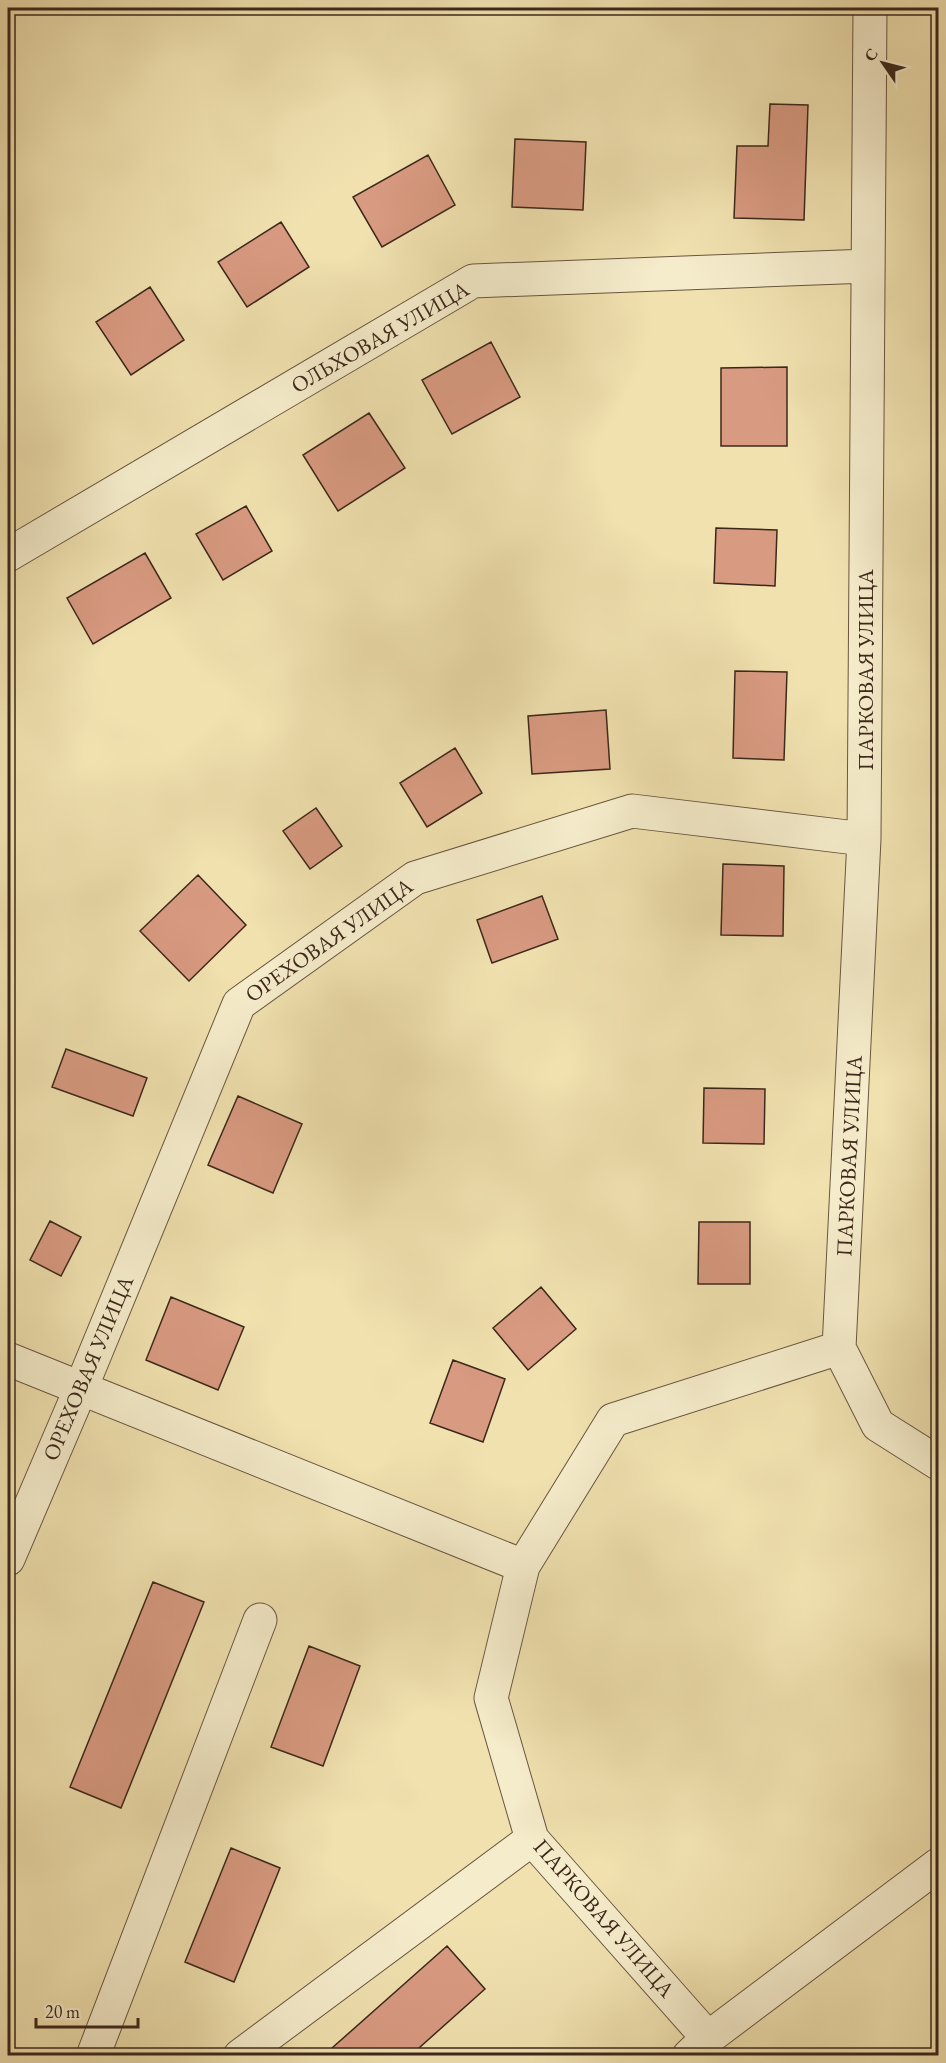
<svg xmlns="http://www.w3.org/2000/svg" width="946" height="2063" font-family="'EB Garamond',serif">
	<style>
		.building { fill: #d89a81; stroke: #3c281b; stroke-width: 1.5 }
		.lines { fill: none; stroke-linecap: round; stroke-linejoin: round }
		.minor-casing { stroke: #695640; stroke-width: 35 }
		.minor { stroke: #f5eccb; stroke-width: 33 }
		.labels { text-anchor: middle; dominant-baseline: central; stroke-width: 4.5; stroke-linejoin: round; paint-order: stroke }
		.street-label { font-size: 22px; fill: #3c281b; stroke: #f5eccb }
	</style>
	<rect width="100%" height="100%" fill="#f0e1af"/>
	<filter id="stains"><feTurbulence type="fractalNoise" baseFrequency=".00333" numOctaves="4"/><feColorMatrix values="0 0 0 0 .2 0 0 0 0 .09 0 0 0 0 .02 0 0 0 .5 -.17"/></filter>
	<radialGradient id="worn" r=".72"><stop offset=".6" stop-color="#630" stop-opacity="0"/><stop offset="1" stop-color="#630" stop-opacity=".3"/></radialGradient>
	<path class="building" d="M770,104L808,105L804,220L734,218L737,146H768Z
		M515,139L586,142L583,210L512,207Z
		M428,155L455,205L382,247L353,197Z
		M281,222L309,267L247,307L218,262Z
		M150,287L184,340L131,375L96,322Z
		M491,342L520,397L452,434L422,380Z
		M787,367V446H721V368Z
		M369,413L405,468L338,511L303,455Z
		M246,506L272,551L223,580L196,534Z
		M716,528L777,530L775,586L714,583Z
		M145,553L171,598L93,644L67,598Z
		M735,671L787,672L784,760L733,758Z
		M606,710L610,769L532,774L528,716Z
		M455,748L482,793L427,827L400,783Z
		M316,808L342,846L310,869L283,831Z
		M723,864L784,866L783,936L721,935Z
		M198,875L246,925L189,981L140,931Z
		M542,896L558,939L492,963L477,920Z
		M66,1049L147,1078L133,1116L52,1087Z
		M704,1088L765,1089L764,1144L703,1143Z
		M238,1096L302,1124L273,1193L208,1165Z
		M50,1221L81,1237L61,1276L30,1260Z
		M699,1222H750V1284H698Z
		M541,1287L576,1329L528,1370L493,1328Z
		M171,1297L244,1327L218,1390L146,1360Z
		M453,1360L505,1379L483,1442L430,1423Z
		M153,1582L204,1602L121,1808L70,1787Z
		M309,1646L360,1666L323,1766L271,1747Z
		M231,1848L280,1868L234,1982L185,1962Z
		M447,1946L485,1989L410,2056H323Z"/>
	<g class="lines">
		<defs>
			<path id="minor" d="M870,8L864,839L839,1348L878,1425L938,1463
				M8,555L473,281L868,266
				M8,1359L523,1566
				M8,1559L81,1388L239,1004L415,878L632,811L864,839
				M708,2038L532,1839L491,1698L523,1566L613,1420L839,1348
				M93,2056L260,1620
				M240,2056L532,1839
				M689,2056L708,2038L938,1865"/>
		</defs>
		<use href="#minor" class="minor-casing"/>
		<use href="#minor" class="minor"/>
	</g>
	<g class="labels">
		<g class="street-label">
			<text transform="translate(380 337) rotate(-30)">ОЛЬХОВАЯ УЛИЦА</text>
			<text transform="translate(865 670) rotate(-90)">ПАРКОВАЯ УЛИЦА</text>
			<text transform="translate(329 940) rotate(-35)">ОРЕХОВАЯ УЛИЦА</text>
			<text transform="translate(849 1156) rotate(-87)">ПАРКОВАЯ УЛИЦА</text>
			<text transform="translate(88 1368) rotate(-67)">ОРЕХОВАЯ УЛИЦА</text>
			<text transform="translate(604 1918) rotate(49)">ПАРКОВАЯ УЛИЦА</text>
		</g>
	</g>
	<rect width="946" height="2063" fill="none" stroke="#f0e1af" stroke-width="30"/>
	<rect x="9" y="9" width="928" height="2045" fill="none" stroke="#3c281b" stroke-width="3"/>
	<rect x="15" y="15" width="916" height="2033" fill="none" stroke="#3c281b" stroke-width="1.5"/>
	<g transform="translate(883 63) rotate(305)" stroke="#f5eccb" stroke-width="4.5" paint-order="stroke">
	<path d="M0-4.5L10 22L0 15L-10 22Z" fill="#3c281b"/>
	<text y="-9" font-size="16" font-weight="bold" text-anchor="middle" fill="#3c281b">С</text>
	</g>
	<path d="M36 2018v9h102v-9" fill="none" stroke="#3c281b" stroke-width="3"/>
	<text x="45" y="2018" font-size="18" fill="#3c281b" stroke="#f5eccb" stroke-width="4.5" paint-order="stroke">20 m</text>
	<rect width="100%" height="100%" filter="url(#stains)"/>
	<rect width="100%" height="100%" fill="url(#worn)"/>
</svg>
